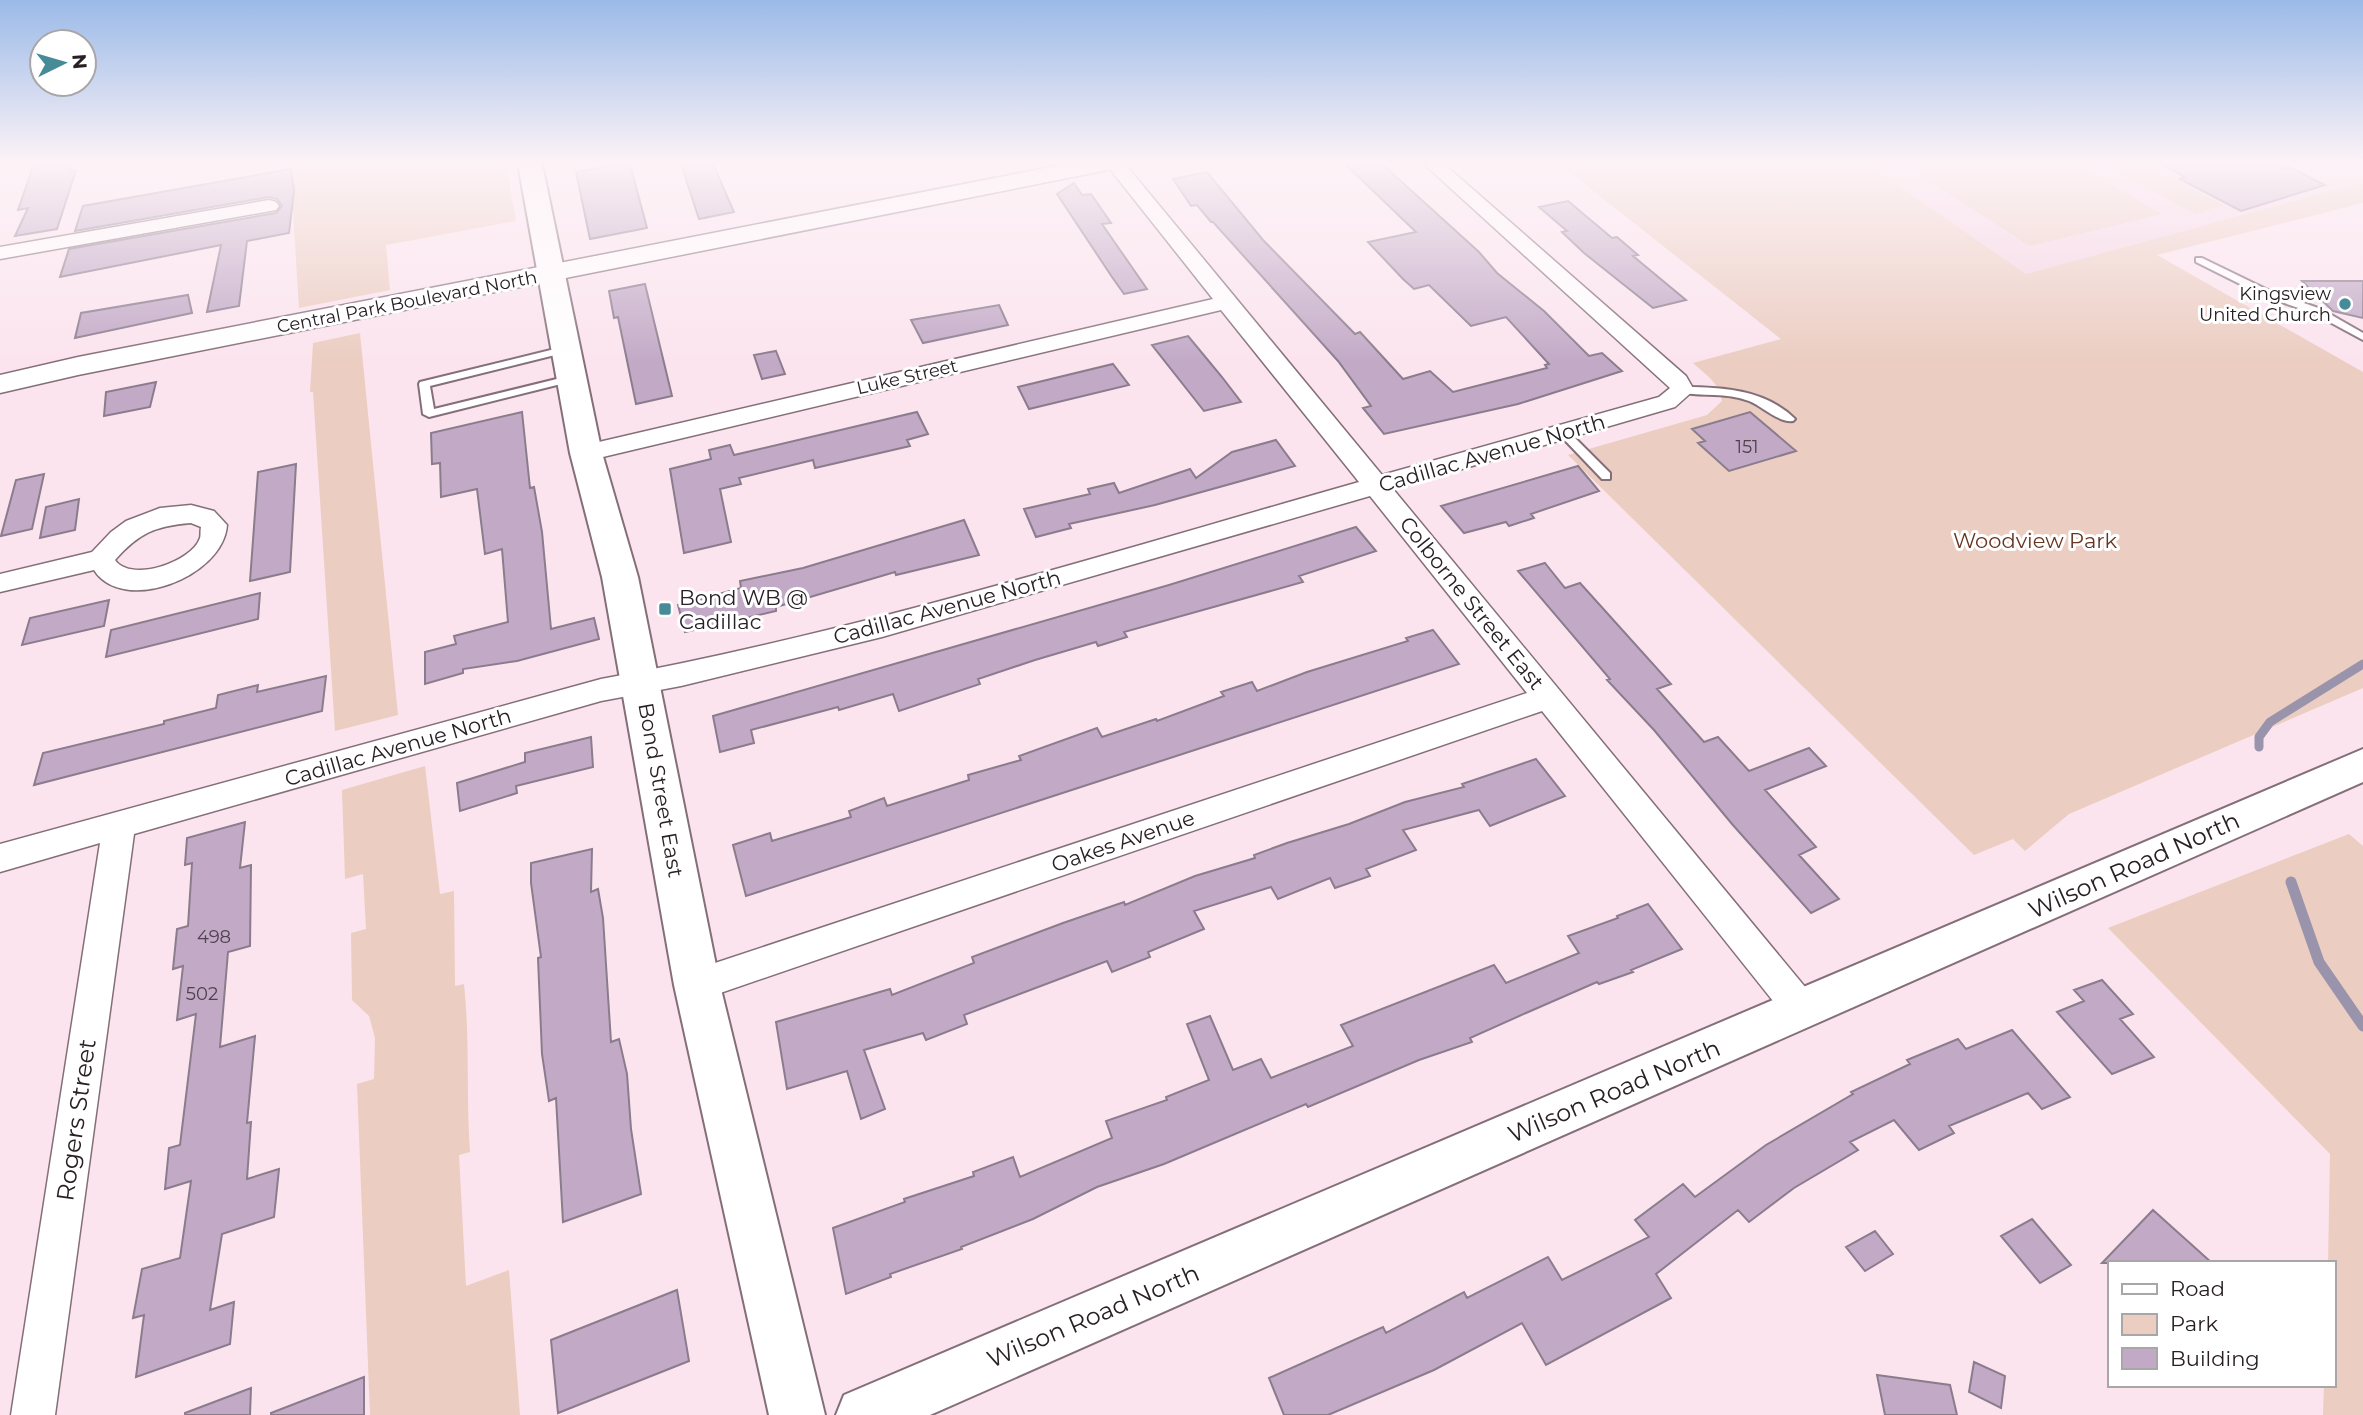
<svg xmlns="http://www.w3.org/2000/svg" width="2363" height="1415" font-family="Montserrat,sans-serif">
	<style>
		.built { fill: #f4d5e4 }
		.green { fill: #ebcdc1 }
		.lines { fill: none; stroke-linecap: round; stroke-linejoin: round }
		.stream-far1 { stroke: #9993ac; stroke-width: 9 }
		.stream { stroke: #9993ac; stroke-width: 11 }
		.building { fill: #c2aac7; stroke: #8a7c8d; stroke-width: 2 }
		.service-casing { stroke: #846f79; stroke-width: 4 }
		.minor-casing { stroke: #846f79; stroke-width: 3 }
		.tertiary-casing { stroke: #846f79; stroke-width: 3 }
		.secondary-casing { stroke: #846f79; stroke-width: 4 }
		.primary-casing { stroke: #846f79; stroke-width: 4 }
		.service { fill: #fff; fill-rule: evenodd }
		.minor { fill: #fff; fill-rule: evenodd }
		.tertiary { fill: #fff; fill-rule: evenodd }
		.secondary { fill: #fff; fill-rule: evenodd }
		.primary { fill: #fff; fill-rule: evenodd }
		.poi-dot { fill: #468b97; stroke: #fff; stroke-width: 2.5 }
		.labels { text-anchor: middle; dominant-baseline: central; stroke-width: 6; stroke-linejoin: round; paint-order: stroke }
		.far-poi-label { font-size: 18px; fill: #282024; stroke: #fff; text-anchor: end }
		.far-street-label { font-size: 18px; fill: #282024; stroke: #fff }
		.number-label { font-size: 18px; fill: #4e424d }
		.street-label { font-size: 21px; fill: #282024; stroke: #fff }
		.park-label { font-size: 21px; fill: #673520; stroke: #fff }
		.poi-label { font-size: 21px; fill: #282024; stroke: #fff; text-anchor: start }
		.near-street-label { font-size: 24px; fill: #282024; stroke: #fff }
	</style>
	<rect width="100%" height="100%" fill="#fbe4ee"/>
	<path class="built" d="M1867,164H2362L2363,182L2026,274Z"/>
	<path class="green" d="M290,164H506L516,221L386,245L390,290L299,308Z
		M1559,164H1867L2026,274L2363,182V203L2157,255L2363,372V688L2069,814L2025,851L2013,839L1974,855L1568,455L1707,415L1722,401C1720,383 1706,375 1693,363L1781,339Z
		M1903,164H2075L2162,214L2030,246Z
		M2102,164H2161L2170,169L2160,172L2224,205L2195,214Z
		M360,333L398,715L335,731L313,392H310L313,343Z
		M425,766L440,894L454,891L455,986L464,984C470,1040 466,1096 470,1152L459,1155L466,1286L509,1270L520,1415H370L357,1084L374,1079L375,1038L369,1016L352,1000L351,933L366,929L363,874L345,879L342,790Z
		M2349,834L2363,846V1415H2323L2324,1385H2333V1263H2328L2330,1154L2108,928Z"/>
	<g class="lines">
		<path class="stream-far1" d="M2259,747V737L2270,722L2363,664"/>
		<path class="stream" d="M2291,882L2319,962L2363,1026"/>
	</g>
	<path class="building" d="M34,164H71L70,171L76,170L57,229L15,236L28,208L18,210Z
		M620,164H630L647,228L590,239L576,172Z
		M681,164H713L734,212L699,219Z
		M1345,164H1382L1479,252L1497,273L1544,311L1589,356L1602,353L1622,371L1518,404L1384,434L1363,408L1371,406L1338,361L1213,222H1211L1197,205L1191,206L1173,179L1207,172L1263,240L1355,334L1360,332L1403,379L1430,371L1453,392L1547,368L1545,365L1549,364L1506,317L1471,326L1429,285L1414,289L1403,279L1368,242L1416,232Z
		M2161,164H2274L2283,169L2289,167L2325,185L2241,211L2180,179L2185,177Z
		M291,169L294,190L289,233L247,241L239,306L207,312L221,245L60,277L69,249L276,213L282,206L277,199L269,197L75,231L83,206Z
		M1074,183L1082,195L1091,194L1111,223L1102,224L1147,289L1124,294L1112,277L1057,194Z
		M1568,201L1612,238L1617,237L1638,255L1633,256L1686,300L1653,308L1584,253L1562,232L1567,231L1539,207Z
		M2302,281H2363V318L2333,311Z
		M645,284L672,396L636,404L618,317L614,318L609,291Z
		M188,295L192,313L75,338L81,313Z
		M999,305L1008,325L923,343L911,320Z
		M1188,336L1222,377L1241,402L1204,411L1152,345Z
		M776,351L785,374L762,379L754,355Z
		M1113,364L1129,385L1029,409L1018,387Z
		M156,382L150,407L104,416L106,392Z
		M522,412L530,488L534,487L542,532L551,629L594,618L599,639L517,661L463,669V673L425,684V652L456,644L454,636L508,622L502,549L485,554L477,489L441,497L440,463L432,464L431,433Z
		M917,412L928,434L907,440L910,446L815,468L813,460L739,478L741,484L720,489L731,542L684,553L670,469L711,459L709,450L730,445L734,455Z
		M1750,412L1796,451L1729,471L1698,443L1705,441L1692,429Z
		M1276,440L1295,466L1155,505L1069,524L1071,528L1036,537L1024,509L1090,494L1088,489L1114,483L1119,493L1190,469L1196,478L1232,452Z
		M296,464L290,572L250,581L258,472Z
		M1578,466L1599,491L1531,514L1534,518L1509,526L1506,522L1464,533L1441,506Z
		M44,474L32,529L1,536L16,480Z
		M79,499L75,530L40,538L46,507Z
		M964,520L979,555L896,575L895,572L776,607V611L685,632L678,605L741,588L740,581L803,568Z
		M1356,527L1376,551L1299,576L1303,582L1124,632L1127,637L1098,646L1096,642L1035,660L978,679L980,684L899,711L893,694L839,710L838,707L751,730L754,743L720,752L713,716L1169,585Z
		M1545,563L1565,588L1580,583L1671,684L1657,689L1704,742L1718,737L1749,771L1809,748L1826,766L1765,790L1816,847L1799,855L1839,899L1811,913L1732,824L1654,730L1607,680L1610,679L1518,571Z
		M260,593L258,619L106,657L111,630Z
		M109,600L104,626L22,645L30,618Z
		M1433,630L1459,664L746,896L733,845L770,833L772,841L851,817L849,811L884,798L887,806L969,780L968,775L1021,760L1019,756L1097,728L1102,737L1156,719L1157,721L1224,696L1221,692L1252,682L1257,691L1307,672L1408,641L1406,638Z
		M326,676L322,711L34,785L43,753L164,724V721L216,708L218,695L258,685L257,692Z
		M591,737L593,767L516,786L517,793L460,811L457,783L525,762V753Z
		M1536,759L1565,796L1490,826L1479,810L1403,830L1416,850L1366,869L1370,876L1335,888L1330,878L1278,899L1271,887L1194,911L1204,929L1148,952L1150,957L1112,972L1107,961L964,1015L967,1024L926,1040L923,1033L864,1050L885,1109L861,1119L847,1071L787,1089L776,1022L890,989L892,995L974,963L972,957L1063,923L1124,902L1125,905L1195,876L1255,858L1254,855L1287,843L1349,824L1405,802L1464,787L1462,784Z
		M245,822L240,868L251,865L250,946L228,952L220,1047L255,1036L247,1123L251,1122L247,1179L279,1169L274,1217L222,1234L210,1310L234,1302L230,1344L136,1377L144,1315L133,1318L142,1269L180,1258L191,1181L165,1189L169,1148L180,1145L196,1014L177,1020L183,966L173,969L177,929L188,926L192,863L185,865L187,838Z
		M592,849L591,892L598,889L603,918L611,1042L619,1039L627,1074L631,1129L641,1194L563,1222L556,1098L549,1101L542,1054L538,958L541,957L531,883V863Z
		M1648,904L1682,949L1631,970L1633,972L1599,984L1597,982L1526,1013L1470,1038L1472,1042L1419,1060L1308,1107L1306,1104L1164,1164L1097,1187L1033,1219L961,1247L962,1249L890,1274L891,1277L846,1294L833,1228L905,1202L904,1199L974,1176L973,1172L1013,1157L1020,1177L1112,1138L1106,1121L1167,1100L1166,1097L1209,1080L1187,1024L1210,1016L1233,1070L1261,1059L1271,1078L1353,1046L1341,1025L1494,965L1506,983L1579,953L1568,936L1618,918L1617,916Z
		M2102,980L2133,1014L2120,1019L2154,1057L2112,1074L2057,1012L2084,1001L2074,990Z
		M2012,1030L2070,1097L2042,1109L2028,1093L1949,1126L1954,1133L1919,1150L1894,1120L1850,1142L1858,1150L1794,1188L1749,1222L1738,1210L1656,1274L1671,1298L1546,1365L1522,1323L1434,1370L1328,1415H1284L1269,1378L1383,1327L1386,1333L1464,1292L1467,1298L1548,1257L1562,1280L1649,1237L1635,1220L1683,1184L1695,1197L1766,1145L1853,1094L1851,1092L1910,1064L1907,1060L1958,1039L1966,1049Z
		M2153,1210L2212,1263H2102Z
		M2032,1219L2071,1265L2040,1283L2001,1236Z
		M1875,1231L1893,1254L1865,1271L1846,1247Z
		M677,1290L689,1361L558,1413L551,1340Z
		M1974,1362L2005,1376L2001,1408L1969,1392Z
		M1877,1375L1950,1385L1957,1415H1885Z
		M364,1377V1415H271V1413Z
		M251,1388L250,1415H185V1413Z"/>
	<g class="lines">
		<defs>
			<path id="service" d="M2196,258H2202L2272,292L2321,309L2363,333V340L2313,313L2264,296L2196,262Z
				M567,346L572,349L571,351L430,386L434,409L573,375L577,376V380L429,417L423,414L419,384L420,382Z
				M1682,387C1721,387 1765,389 1795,419L1793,421C1779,423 1762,406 1749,401C1726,392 1702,397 1678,392V388Z
				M1563,428L1567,430L1610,473V479H1602L1559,434L1557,432Z"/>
			<path id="minor" d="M1106,164H1125L1382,475L1659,397L1670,388L1424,164H1444L1686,376L1694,390L1675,407L1393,489L1815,999L1820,1010L1815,1021L1802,1026L1789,1021L1542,711L697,1001L685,996L679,985L685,974L697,969L1527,693L1370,496L882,637L681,686L601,701L134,834L55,1415H11L100,843L0,872V844L601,679C858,632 1108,553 1359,482L1221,310L586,461L577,458L574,453L577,448L586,445L1213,299Z
				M269,200L276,202L279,206L276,210L0,259V247Z
				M191,505L214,511L227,525C223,578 122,615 94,570L0,592V574L92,552L111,532L126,521L160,508ZM191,523L201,527C200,531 201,535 200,538C192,562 131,583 115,560C139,533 155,526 191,523Z"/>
			<path id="tertiary" d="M1066,164H1115L1111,169L1103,171L78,375L0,393V375L78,357Z"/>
			<path id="secondary" d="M2363,749V782L930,1415H836L844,1395Z"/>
			<path id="primary" d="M518,164H542L602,453L638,577L720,985L825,1415H769L674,985L602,577L570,453Z"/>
		</defs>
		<use href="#service" class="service-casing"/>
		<use href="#minor" class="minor-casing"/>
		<use href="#tertiary" class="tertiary-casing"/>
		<use href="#secondary" class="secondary-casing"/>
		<use href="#primary" class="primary-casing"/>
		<use href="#service" class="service"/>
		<use href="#minor" class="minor"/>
		<use href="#tertiary" class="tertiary"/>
		<use href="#secondary" class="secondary"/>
		<use href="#primary" class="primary"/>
	</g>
	<linearGradient id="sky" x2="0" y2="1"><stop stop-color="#9bbae8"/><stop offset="0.45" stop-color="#fdf3f7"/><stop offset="1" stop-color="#fdf3f7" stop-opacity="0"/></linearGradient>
	<rect width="2363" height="362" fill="url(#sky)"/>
	<g class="poi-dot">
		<circle cx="2345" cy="304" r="7"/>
		<rect x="658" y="602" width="14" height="14" rx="3.5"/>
	</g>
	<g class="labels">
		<g class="far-poi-label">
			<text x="2331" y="294">Kingsview<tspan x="2331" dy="21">United Church</tspan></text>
		</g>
		<g class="far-street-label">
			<text transform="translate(407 302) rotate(-11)">Central Park Boulevard North</text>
			<text transform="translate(907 377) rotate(-13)">Luke Street</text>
		</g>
		<g class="number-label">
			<text x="1747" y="447">151</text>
			<text x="214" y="937">498</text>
			<text x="202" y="994">502</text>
		</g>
		<g class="street-label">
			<text transform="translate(1492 453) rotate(-16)">Cadillac Avenue North</text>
			<text transform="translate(1472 603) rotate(51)">Colborne Street East</text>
			<text transform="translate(947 607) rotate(-15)">Cadillac Avenue North</text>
			<text transform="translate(398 747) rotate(-16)">Cadillac Avenue North</text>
			<text transform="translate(661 790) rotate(80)">Bond Street East</text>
			<text transform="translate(1123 841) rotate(-19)">Oakes Avenue</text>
		</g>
		<g class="park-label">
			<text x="2035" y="540">Woodview Park</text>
		</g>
		<g class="poi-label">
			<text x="679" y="597">Bond WB @<tspan x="679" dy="24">Cadillac</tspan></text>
		</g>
		<g class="near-street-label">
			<text transform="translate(2134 865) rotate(-24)">Wilson Road North</text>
			<text transform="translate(1614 1091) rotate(-23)">Wilson Road North</text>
			<text transform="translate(76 1120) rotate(-82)">Rogers Street</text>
			<text transform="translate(1093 1316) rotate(-23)">Wilson Road North</text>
		</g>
	</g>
	<rect x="2108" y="1261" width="228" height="126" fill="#ffffff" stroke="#a9a6a7" stroke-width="2"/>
	<rect x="2122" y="1284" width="35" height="10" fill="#ffffff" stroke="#a9a6a7" stroke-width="2"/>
	<text x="2170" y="1296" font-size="21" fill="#282024">Road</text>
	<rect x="2122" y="1314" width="35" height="21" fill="#ebcdc1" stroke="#a9a6a7" stroke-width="2"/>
	<text x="2170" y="1331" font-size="21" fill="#282024">Park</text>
	<rect x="2122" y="1348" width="35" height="21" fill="#c2aac7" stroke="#a9a6a7" stroke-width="2"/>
	<text x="2170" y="1366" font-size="21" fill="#282024">Building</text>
	<g transform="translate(63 63) rotate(85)"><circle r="33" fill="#ffffff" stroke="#a9a6a7" stroke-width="2"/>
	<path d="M0-5L12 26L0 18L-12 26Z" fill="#468b97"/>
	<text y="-10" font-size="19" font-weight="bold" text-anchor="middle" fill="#282024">N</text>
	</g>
</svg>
